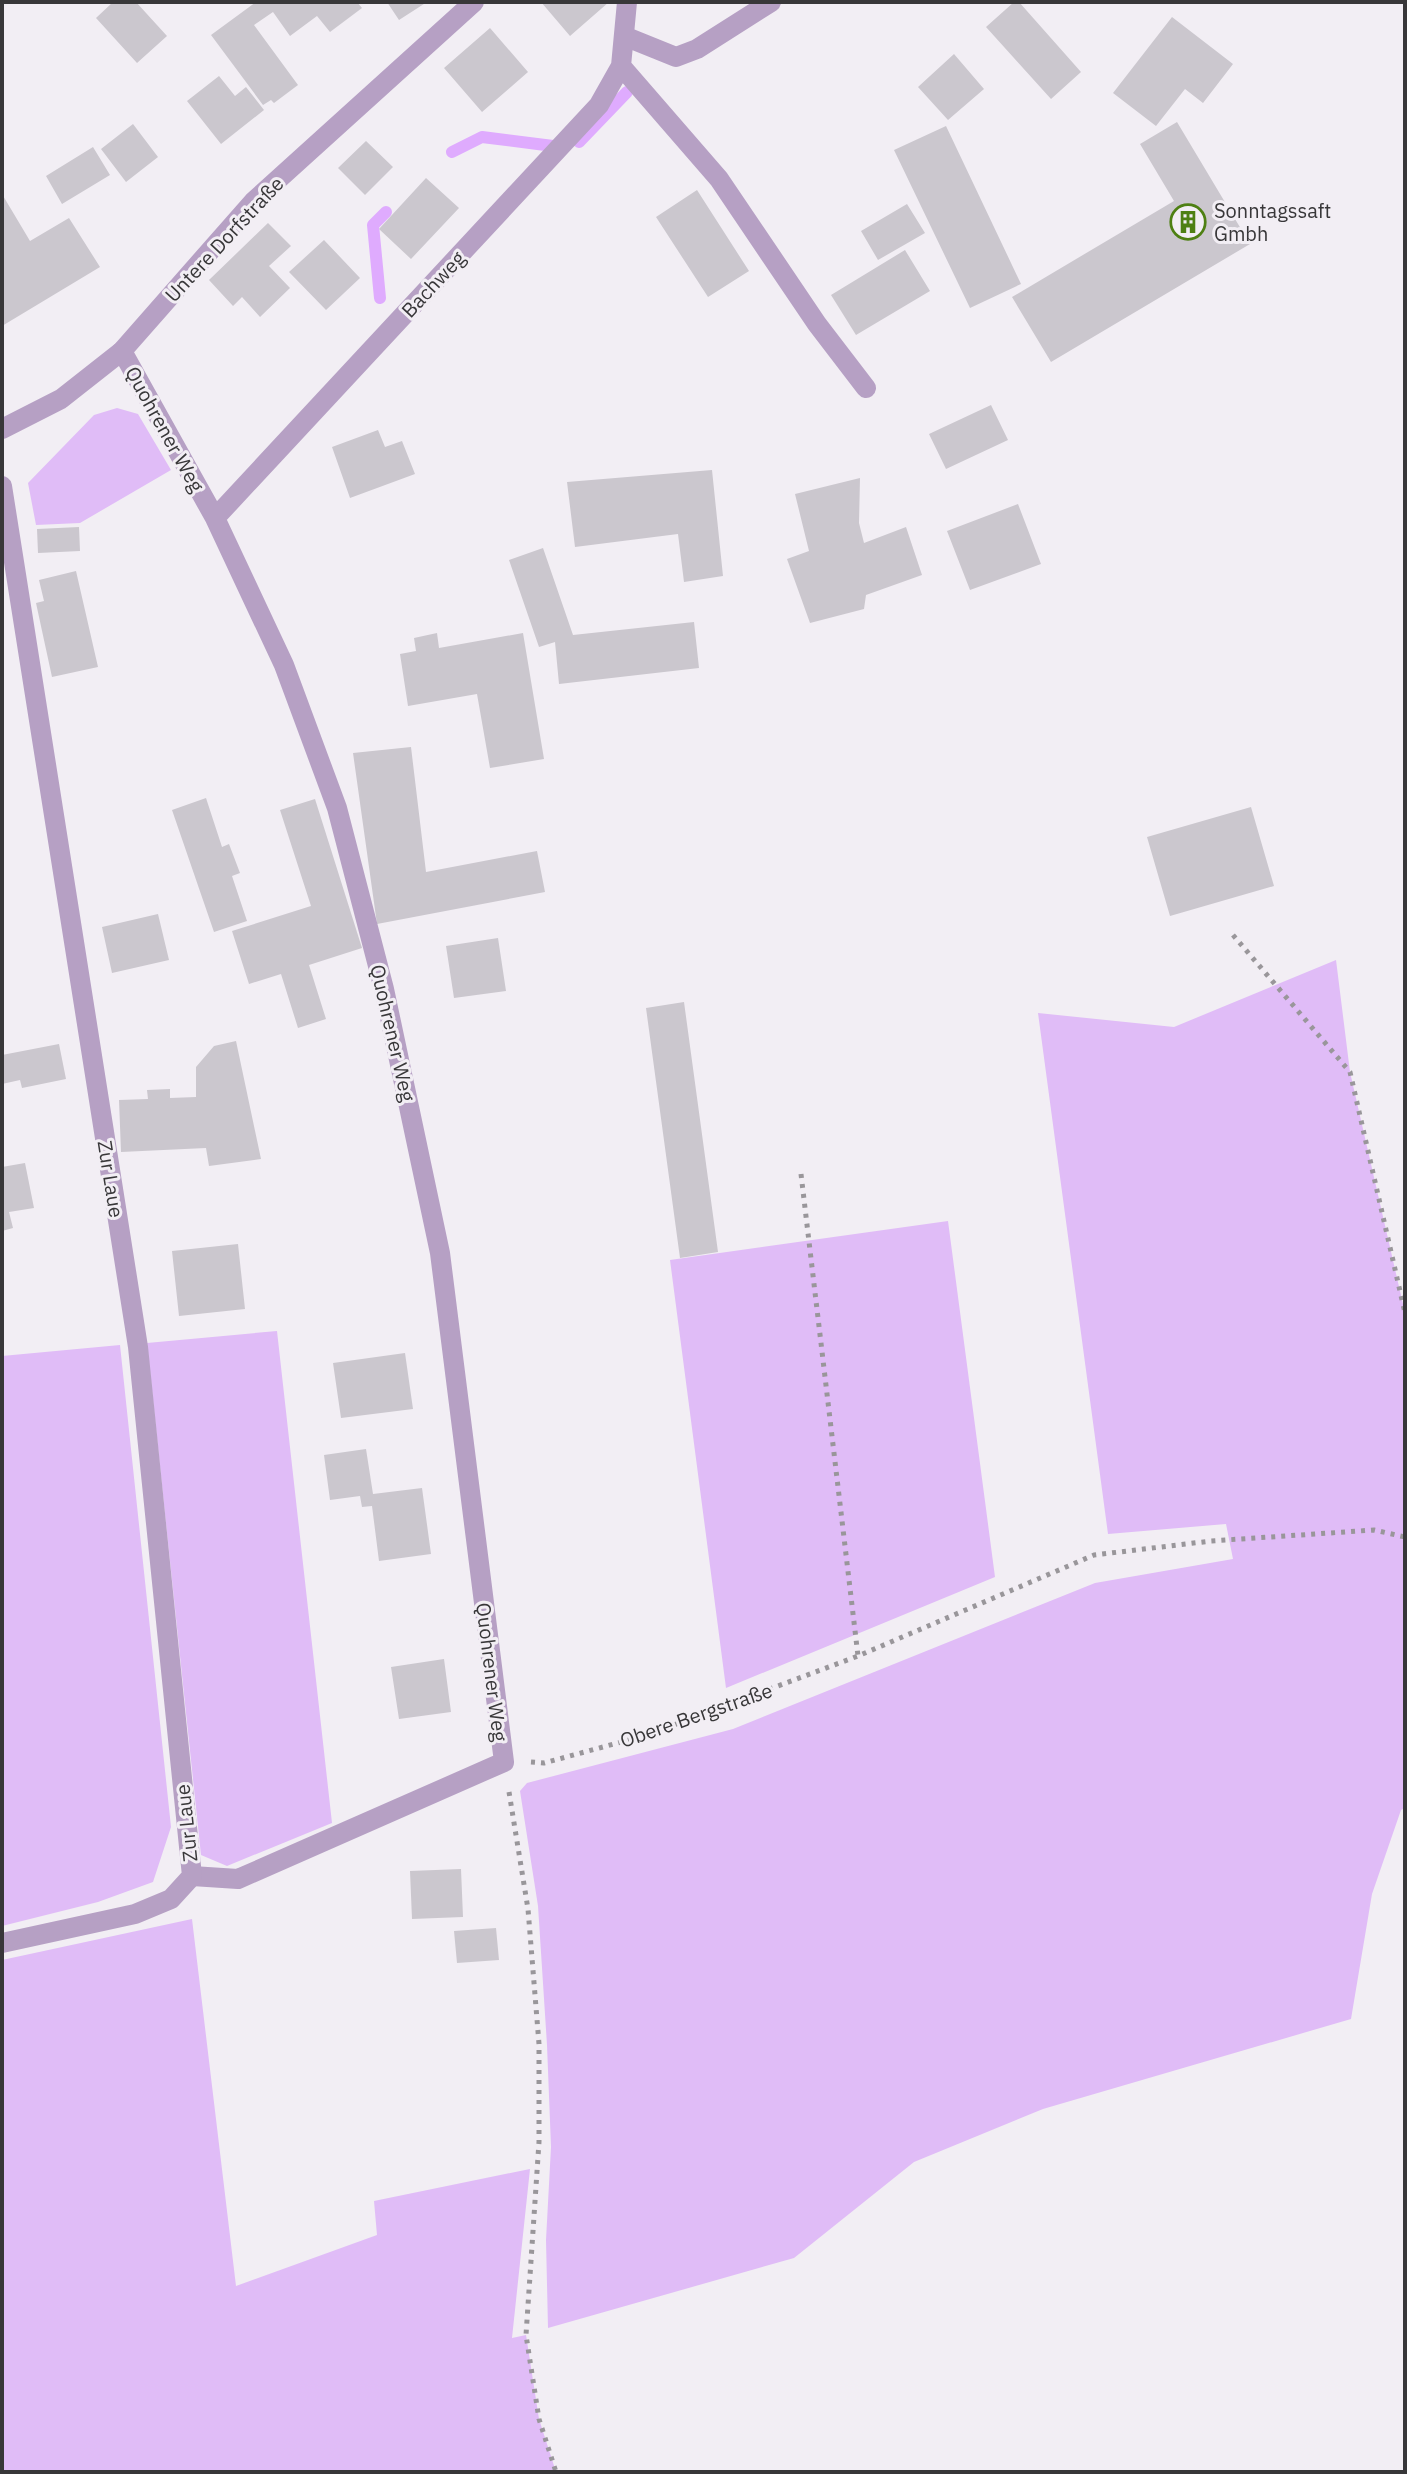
<svg xmlns="http://www.w3.org/2000/svg" width="1407" height="2474" font-family="'IBM Plex Sans',sans-serif">
	<style>
		.green { fill: #e0bcf7 }
		.lines { fill: none; stroke-linecap: round; stroke-linejoin: round }
		.stream { stroke: #dfabfe; stroke-width: 12 }
		.building { fill: #cbc7ce }
		.path { stroke: #99969a; stroke-width: 5; stroke-dasharray: 4 6; stroke-linecap: butt }
		.service { stroke: #b6a0c4; stroke-width: 20 }
		.minor { stroke: #b6a0c4; stroke-width: 20 }
		.labels { text-anchor: middle; dominant-baseline: central; stroke-width: 6; stroke-linejoin: round; paint-order: stroke }
		.poi-label { font-size: 20px; fill: #383739; stroke: #f2eef4; text-anchor: start }
		.street-label { font-size: 20px; fill: #383739; stroke: #f2eef4 }
	</style>
	<rect width="100%" height="100%" fill="#f2eef4"/>
	<path class="green" d="M117,408L138,414L171,470L80,523L36,525L28,483L94,415Z
		M1336,960L1350,1072L1405,1313V1808L1401,1810L1372,1894L1351,2019L1043,2109L914,2162L794,2258L548,2328L546,2240L551,2147L547,2045L538,1906L520,1791L527,1783L733,1729L1095,1583L1233,1559L1226,1524L1108,1534L1038,1013L1174,1027Z
		M948,1221L995,1577L726,1688L670,1260Z
		M277,1331L332,1823L227,1866L201,1855L147,1343Z
		M120,1345L171,1827L153,1882L98,1902L2,1926V1356Z
		M192,1919L236,2286L377,2235L374,2201L530,2169L512,2338L526,2335L539,2419L556,2472H2V1960Z"/>
	<g class="lines">
		<path class="stream" d="M579,142L627,92
			M452,152L482,137L553,146
			M380,298L373,225L386,212"/>
	</g>
	<path class="building" d="M113,2H136L167,36L137,63L96,18Z
		M256,2H357L362,8L330,32L317,16L290,36L273,12L254,25L298,85L274,103L271,100L263,105L211,35Z
		M387,2H427L399,20Z
		M541,2H609L570,36Z
		M1014,2H1019L1081,72L1051,99L986,27Z
		M1172,17L1233,64L1203,103L1185,89L1156,126L1113,93Z
		M490,28L528,72L482,112L444,68Z
		M954,54L984,89L948,120L918,87Z
		M219,76L235,96L246,87L264,110L221,144L187,101Z
		M1177,122L1250,244L1051,362L1012,297L1174,201L1140,144Z
		M133,124L158,157L126,182L101,149Z
		M946,126L1021,284L970,308L894,150Z
		M366,141L393,167L365,195L338,168Z
		M93,147L110,175L62,204L46,176Z
		M426,178L459,208L411,259L379,229Z
		M697,190L749,271L708,297L656,217Z
		M2,194L30,241L69,218L100,267L2,326Z
		M907,204L925,233L878,260L861,231Z
		M268,223L291,246L269,266L290,288L260,317L242,297L233,306L209,280Z
		M324,240L360,278L326,310L289,272Z
		M905,250L930,291L856,335L831,295Z
		M991,405L1008,440L946,469L929,434Z
		M378,430L385,447L402,441L415,474L350,498L332,447Z
		M712,470L723,576L684,582L678,534L575,547L567,482Z
		M860,478L859,523L864,543L906,527L922,575L866,595L864,609L810,623L787,559L809,551L795,494Z
		M1018,504L1041,564L970,590L947,531Z
		M79,527L80,551L38,553L37,529Z
		M543,548L573,635L694,622L699,668L559,684L555,642L539,647L509,560Z
		M76,571L98,667L52,677L36,603L44,601L39,580Z
		M437,633L439,648L523,633L544,759L490,768L477,694L408,706L400,654L416,651L414,638Z
		M411,747L426,872L537,851L545,892L377,924L353,753Z
		M206,798L222,847L229,844L240,873L232,876L247,921L214,932L172,810Z
		M315,799L362,948L309,965L326,1019L298,1028L281,974L249,984L232,931L311,906L280,810Z
		M1251,807L1274,886L1170,916L1147,837Z
		M158,914L169,960L112,973L102,927Z
		M498,938L506,991L454,998L446,946Z
		M684,1002L718,1252L680,1258L646,1008Z
		M236,1041L261,1159L209,1166L206,1148L121,1152L119,1100L148,1099L147,1090L170,1089V1098L196,1097V1067L214,1046Z
		M59,1044L66,1079L22,1088L20,1080L2,1084V1055Z
		M25,1163L34,1208L9,1212L13,1228L2,1231V1167Z
		M238,1244L245,1309L179,1316L172,1251Z
		M405,1353L413,1409L341,1418L333,1363Z
		M366,1449L373,1494L422,1488L431,1554L379,1561L372,1506L362,1507L360,1496L330,1500L324,1455Z
		M444,1659L451,1712L399,1719L391,1667Z
		M461,1869L463,1917L412,1919L410,1871Z
		M496,1928L499,1960L457,1963L454,1931Z"/>
	<g class="lines">
		<path class="path" d="M1233,935L1350,1072L1405,1313
			M801,1174L858,1656
			M531,1762L544,1763L647,1735L858,1656L1094,1555L1211,1541L1374,1530L1405,1537
			M509,1792L528,1909L539,2044V2142L526,2335L539,2419L556,2472"/>
		<path class="service" d="M624,36L676,57L697,49L771,2
			M621,66L719,179L817,324L866,388
			M122,351L215,518L284,665L337,808L384,989L440,1253L504,1762L238,1879L192,1876
			M215,518L599,105L621,66L627,2"/>
		<path class="minor" d="M2,429L61,399L122,351L253,202L474,2
			M2,486L138,1347L192,1876L171,1899L135,1914L2,1943"/>
	</g>
	<defs>
		<symbol id="building-ring" viewBox="-11 -11 22 22"><circle r="9.5" fill="#f2eef4" stroke="#4e8013" stroke-width="1.5"/><path d="M-4-6H4V6H1V3H-1V6H-4ZM-2.5-4.3h1.7v1.8h-1.7ZM.8-4.3h1.7v1.8H.8ZM-2.5-1h1.7V.8h-1.7ZM.8-1h1.7V.8H.8Z" fill="#4e8013"/></symbol>
	</defs>
	<g fill-rule="evenodd">
		<use href="#building-ring" x="1168" y="202" width="40" height="40"/>
	</g>
	<g class="labels">
		<g class="poi-label">
			<text x="1214" y="210">Sonntagssaft<tspan x="1214" dy="23">Gmbh</tspan></text>
		</g>
		<g class="street-label">
			<text transform="translate(224 239) rotate(-47)">Untere Dorfstraße</text>
			<text transform="translate(433 284) rotate(-47)">Bachweg</text>
			<text transform="translate(165 429) rotate(61)">Quohrener Weg</text>
			<text transform="translate(393 1033) rotate(77)">Quohrener Weg</text>
			<text transform="translate(111 1179) rotate(81)">Zur Laue</text>
			<text transform="translate(492 1672) rotate(83)">Quohrener Weg</text>
			<text transform="translate(696 1715) rotate(-19)">Obere Bergstraße</text>
			<text transform="translate(186 1823) rotate(-96)">Zur Laue</text>
		</g>
	</g>
	<rect width="1407" height="2474" fill="none" stroke="#383739" stroke-width="8"/>
</svg>
